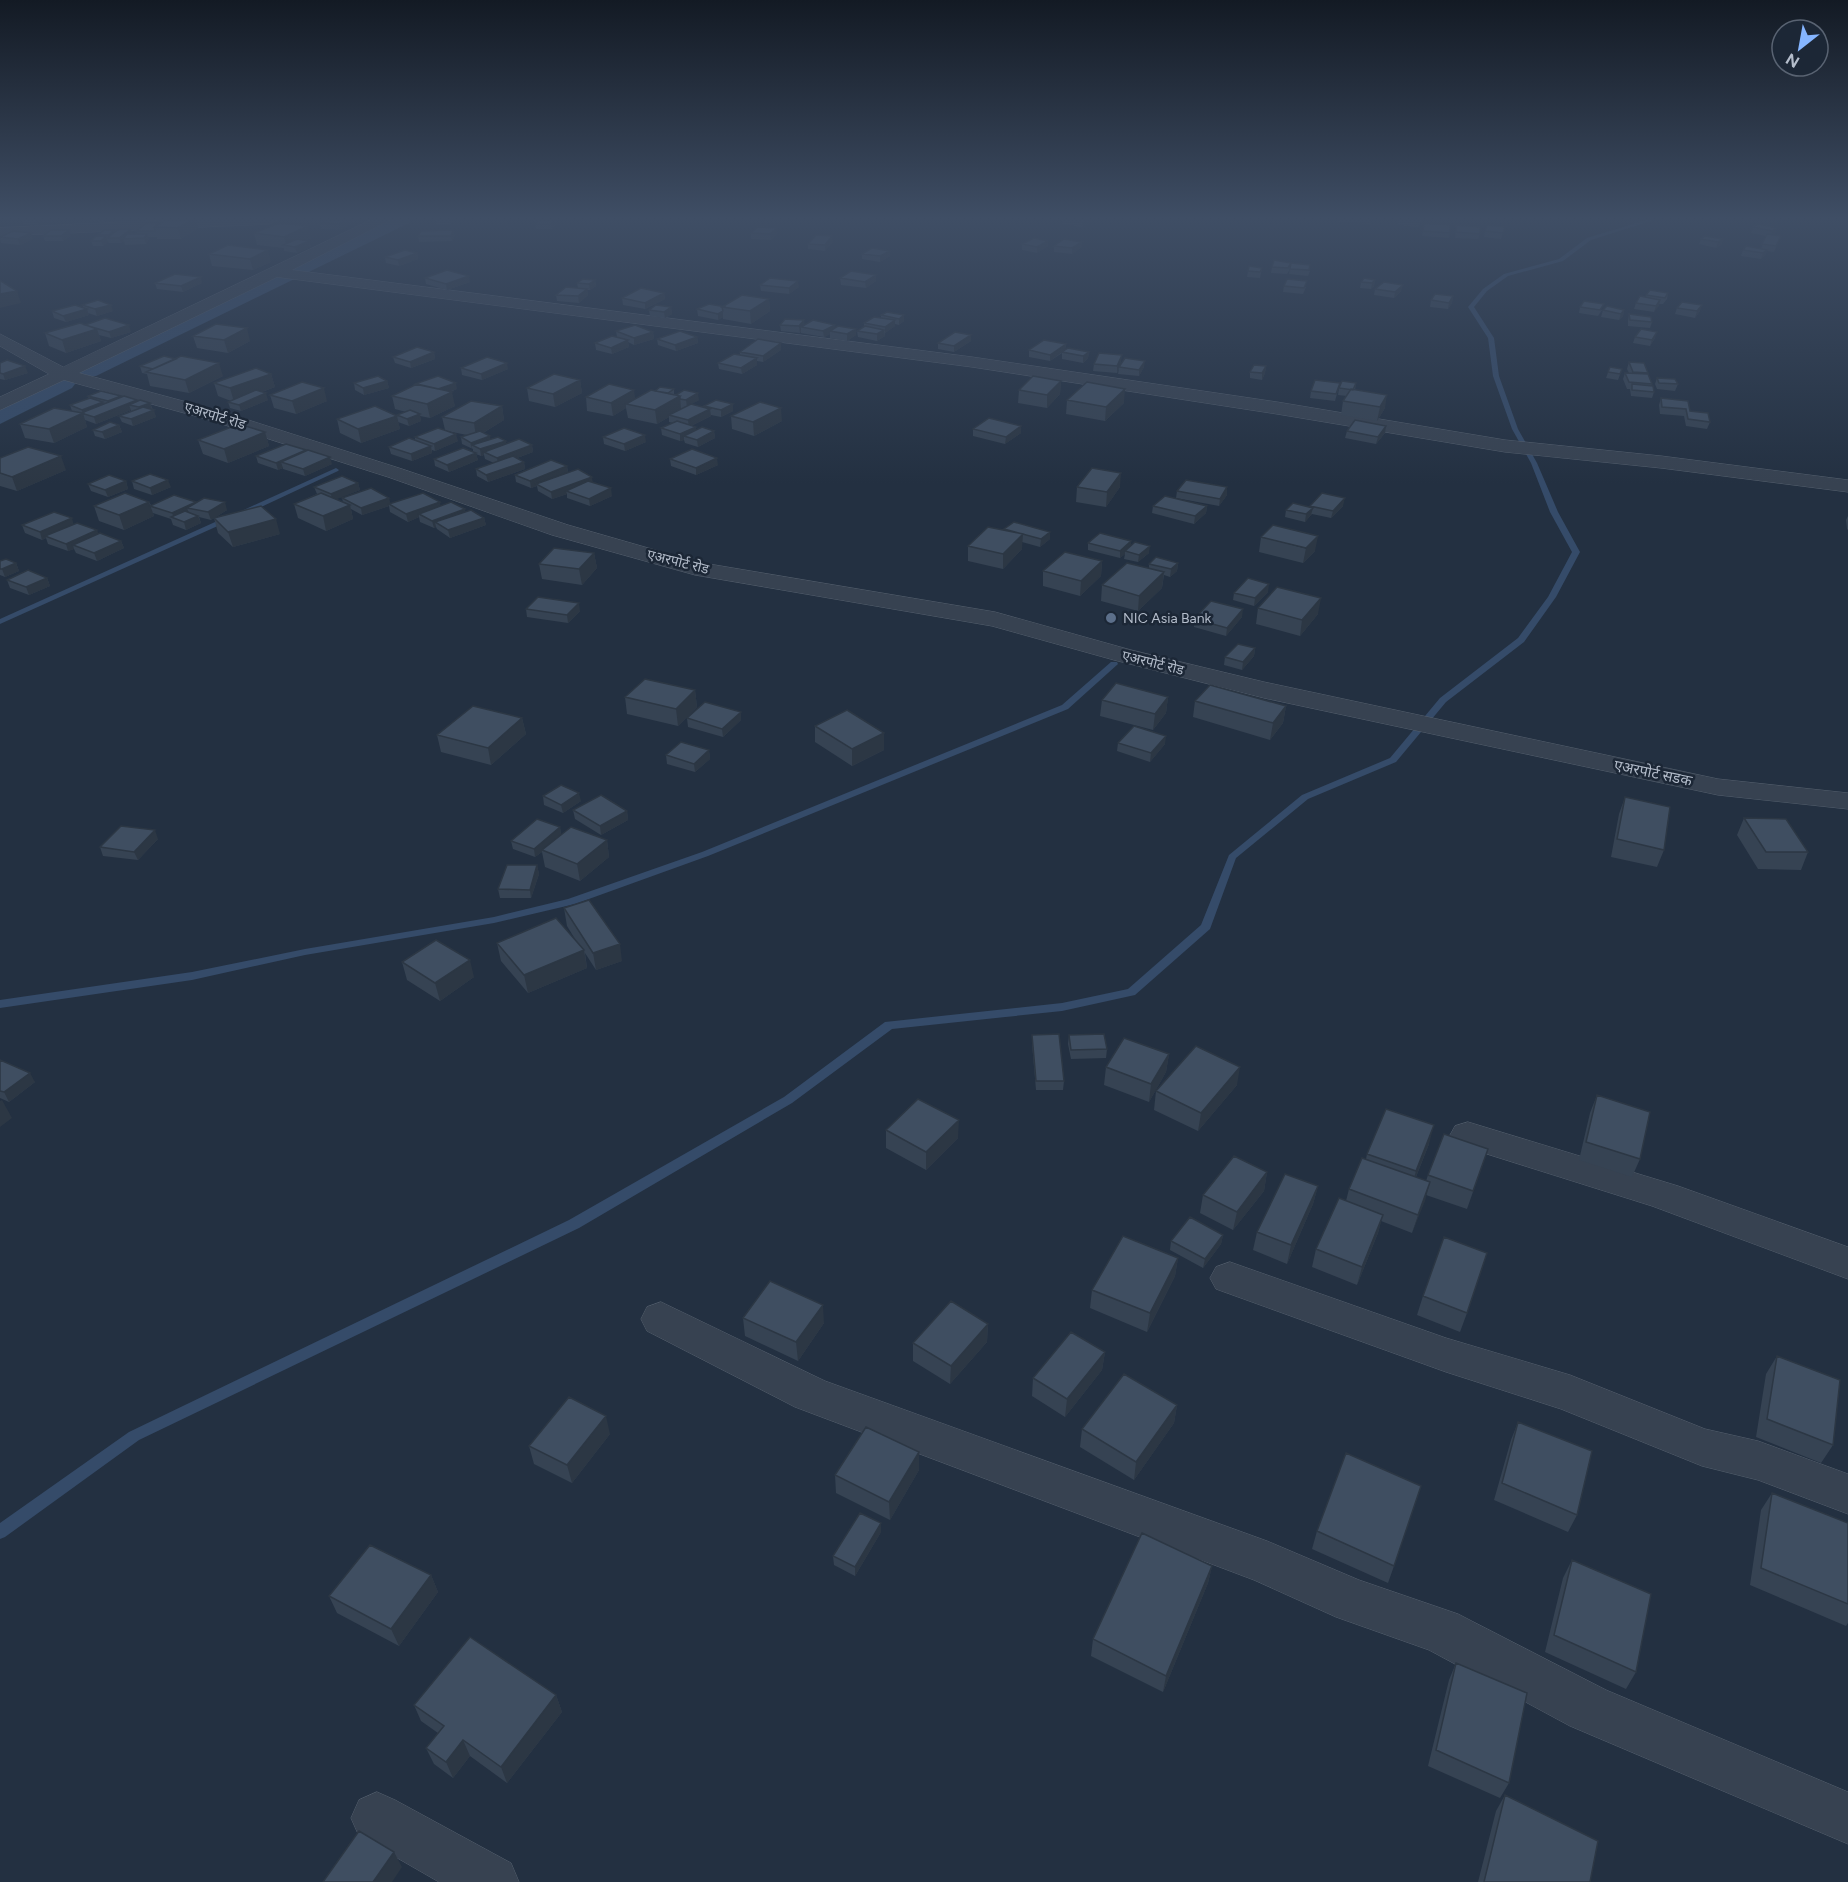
<svg xmlns="http://www.w3.org/2000/svg" width="1848" height="1882" font-family="Figtree,'Noto Sans Devanagari',sans-serif">
	<style>
		.lines { fill: none; stroke-linecap: round; stroke-linejoin: round }
		.stream { fill: #354b69; fill-rule: evenodd }
		.canal { fill: #354b69; fill-rule: evenodd }
		.minor-casing { stroke: #55606e; stroke-width: 1 }
		.minor { fill: #374251; fill-rule: evenodd }
		.wall { fill: #364353 }
		.shaded-wall { fill: #2c3744 }
		.building { fill: #3f4e61; stroke: #2c3744; stroke-width: 1.5 }
		.service-dot { fill: #5c6f8a; stroke: #1c2736; stroke-width: 2 }
		.labels { text-anchor: middle; dominant-baseline: central; stroke-width: 5; stroke-linejoin: round; paint-order: stroke }
		.far-street-label { font-size: 14px; fill: #b4bdcb; stroke: #1c2736 }
		.far-poi-label { font-size: 14px; fill: #b4bdcb; stroke: #1c2736; text-anchor: start }
		.street-label { font-size: 15px; fill: #b4bdcb; stroke: #1c2736 }
	</style>
	<rect width="100%" height="100%" fill="#233041"/>
	<g class="lines">
		<path class="stream" d="M1646,220H1654L1591,240L1563,261L1508,276L1487,291L1474,307L1494,338L1499,376L1518,429L1537,463L1558,512L1580,552L1556,597L1524,642L1446,702L1396,762L1308,799L1236,858L1210,929L1135,995L1062,1011L892,1029L792,1103L579,1228L139,1440L5,1537L0,1539V1523L129,1432L569,1220L784,1097L885,1022L1062,1003L1128,989L1201,925L1229,855L1302,795L1390,758L1440,698L1518,638L1548,597L1572,552L1550,512L1531,463L1512,429L1493,376L1488,338L1468,307L1483,289L1504,274L1559,259L1587,238Z
			M336,468L339,470L338,471L244,515L237,513Z
			M224,518L231,520L0,624V619Z
			M1111,662H1117L1118,664L1068,709L708,856L575,904L494,923L305,955L192,980L0,1008V1000L192,972L305,949L494,917L568,899L702,852L1062,705Z"/>
		<path class="canal" d="M390,220H411L409,223L96,376H82L79,372L82,368Z
			M65,378L72,380L75,384L72,388L0,424V410Z"/>
		<defs>
			<path id="minor" d="M168,220H277L270,224L0,236V228Z
				M371,220H390L292,270L972,357L1277,402L1505,440L1661,456L1848,480V492L1661,468L1505,452L1277,414L972,367L277,277L79,373L220,411L402,469L568,525L697,562L995,612L1131,650L1264,682L1718,779L1848,793V809L1718,795L1264,698L1114,660L992,626L695,575L552,535L388,477L206,419L64,380L0,410V397L49,374L0,346V334L63,367Z
				M1468,1122L1678,1186L1848,1247V1279L1652,1206L1455,1144L1450,1135L1455,1126Z
				M1230,1262L1446,1338L1570,1375L1705,1429L1758,1441L1848,1474V1514L1758,1480L1702,1466L1561,1409L1446,1372L1216,1289L1210,1278L1216,1267Z
				M661,1302L825,1381L1267,1541L1359,1580L1458,1614L1606,1690L1848,1792V1844L1570,1726L1429,1650L1336,1617L1254,1580L795,1407L647,1331L641,1319L647,1307Z
				M377,1792L395,1800L511,1863L519,1882H439L359,1836L351,1818L359,1800Z"/>
		</defs>
		<use href="#minor" class="minor-casing"/>
		<use href="#minor" class="minor"/>
	</g>
	<path class="wall" d="M22,220H56L39,226L23,224Z
		M87,220H106L103,222Z
		M325,220H356L340,230L321,229L320,223Z
		M436,220H452L451,224L436,225Z
		M534,220H558L557,222H555V225L552,229H536L535,224L537,222H534Z
		M1062,220H1092L1082,227L1062,224Z
		M1338,220H1371L1370,224L1338,222Z
		M1399,220H1422L1418,227L1398,225Z
		M147,223L198,228L181,239H157V237H148L149,239L146,244L125,245L124,241L121,243H109L108,242L103,246H93L91,241L99,236L98,235L131,229L132,234H137L136,231Z
		M1424,223L1450,233L1449,238L1422,236Z
		M1456,225L1480,234L1478,239L1455,238Z
		M1505,227L1501,239L1484,237L1485,231Z
		M1753,227L1777,228L1775,234L1773,235L1781,236L1774,252L1767,251L1765,255L1761,259L1741,256L1743,250L1761,249L1766,236L1751,233Z
		M777,228V234L771,240L751,239V233Z
		M453,230L455,236L452,241L419,242L418,236Z
		M254,233L311,238L305,241H309L311,247L297,253L284,251V248L257,245Z
		M43,236H71L63,241H45Z
		M0,237L33,239L20,245L1,243Z
		M1701,239H1723L1721,245L1716,248L1699,244Z
		M1048,241V246L1037,253L1022,250V244Z
		M833,242L825,251L808,249V244Z
		M1082,242V247L1072,254L1054,252V246Z
		M890,251V256L880,262L862,259V254Z
		M417,253L418,259L399,266L386,263L385,257Z
		M209,254L271,262L253,270L212,266Z
		M1291,263L1290,268L1310,271L1308,276L1289,274L1290,269L1287,274L1271,273L1272,267Z
		M1262,268L1260,278L1247,277L1248,271Z
		M876,275V281L866,288L841,285L840,278Z
		M425,278L470,282L447,290L426,284Z
		M595,280L596,286L590,290H587L588,295L579,303L557,301L556,295L578,288L577,283Z
		M1375,280L1374,286L1371,289L1360,288L1361,282Z
		M155,283H202L183,292L157,289Z
		M760,285L799,287L789,294L761,291Z
		M1284,286L1306,287L1303,294L1283,292Z
		M1375,289L1401,291L1394,298L1374,295Z
		M664,293L665,299L645,309L623,305L622,298Z
		M1668,293L1667,299L1663,304H1659L1654,312L1634,309L1636,303L1646,297V295Z
		M1453,296L1452,303L1448,309L1430,307L1431,300Z
		M769,299L770,311L751,324L723,319V317L718,320L698,316L697,309L723,307Z
		M82,305L113,311L97,316L88,313L89,315L66,322L54,318L52,311L83,307Z
		M671,307L672,314L665,318L650,316L649,310Z
		M1580,307L1602,310L1598,316L1579,313Z
		M1677,308L1700,311L1695,318L1675,314Z
		M1603,310H1624L1623,316L1619,320L1601,317Z
		M1629,314L1652,322L1650,328L1628,326V321Z
		M881,315H904V321L899,325L895,324V326L885,333V336L877,341L858,337L857,331L864,327V323L881,318Z
		M85,325L131,332L111,338L99,335L101,341L66,353L49,346L45,333Z
		M780,325H835V328L856,329V335L847,341L830,338V334L824,337L801,333V331L800,333L781,331Z
		M616,331L653,332L654,339L634,345L628,342L629,347L612,354L596,350L595,343L617,337Z
		M193,336L250,341L228,353L197,348Z
		M697,337L698,343L676,351L658,345L657,339Z
		M1635,337L1655,338L1650,346L1633,343Z
		M1044,340L1066,344L1065,350L1068,348L1089,352L1088,358L1083,363L1062,359V353L1050,361L1029,357V350Z
		M971,341L954,352L938,349V343Z
		M781,350L763,362L757,361V365L742,374L719,369L718,363L740,355V352Z
		M434,352L435,359L411,368L395,363L393,357Z
		M176,359L223,376L189,393L150,386L147,374L142,373L140,366Z
		M1121,362L1119,366L1144,367L1139,376L1118,374L1119,368L1117,373L1093,371L1094,364Z
		M1629,362L1648,373L1654,392L1652,398L1631,396L1630,389H1627L1623,379L1625,373H1629L1627,369Z
		M0,363L28,373L5,380L0,379Z
		M1266,366L1265,373L1262,380L1250,378V372Z
		M1610,367L1622,369L1618,380L1606,378Z
		M461,368L508,369L482,380L462,375Z
		M271,374L275,387L262,392L268,400L241,411L230,408L228,402L231,401L218,396L214,383Z
		M1657,378L1678,384L1675,391L1657,389L1655,384Z
		M580,380L582,393L555,407L529,401L527,388Z
		M387,381L389,388L364,395L355,390L354,383Z
		M1061,381L1060,394L1047,408L1018,403L1019,390Z
		M1340,383L1335,401L1310,398L1311,391Z
		M1356,383L1355,390L1385,408L1377,421L1341,415L1343,401L1347,396L1338,395L1339,388Z
		M457,389L450,392L455,406L430,418L420,416L421,421L409,426L398,422L400,429L361,443L340,433L337,419L397,416L406,412L395,409L392,396Z
		M674,389V394L699,400L691,404L704,408V406L733,411L721,417L711,415V416L691,426L696,427V430L714,431L715,438L698,447L685,443L684,440L680,441L662,435L661,428L673,423L669,422V417L657,424L628,418L626,408L613,416L587,411L586,397L635,399L655,391Z
		M270,395L327,401L296,414L274,408Z
		M88,396L121,398L137,400L138,401L150,403L156,417L133,426L122,422L119,416L131,411V410L96,424L85,420L87,427L54,443L25,438L20,424L72,411L70,405L89,399Z
		M1661,398L1690,411L1710,422L1707,429L1686,426L1684,416L1660,414L1659,405Z
		M1067,400L1124,403L1105,421L1066,414Z
		M502,406L504,420L483,433L490,439L506,441V444L532,445L533,452L517,458L524,462L525,469L488,482L477,476L476,469L494,463L485,459L484,455L481,456L476,454L478,460L449,472L435,466L434,459L473,452V449L462,444L461,437L467,435L447,431L458,441L435,451L432,450V453L412,461L391,454L389,447L415,440V437L445,430L442,417Z
		M731,416L782,421L754,436L732,429Z
		M119,425L122,432L105,439L95,436L93,430Z
		M1021,426V433L1005,444L973,436V429Z
		M1386,426L1385,433L1376,444L1345,438L1347,431Z
		M265,432L269,446L228,463L203,454L198,440Z
		M603,437L646,442L625,451L604,444Z
		M306,450V451L332,464L305,476L283,469V468L278,470L258,463L256,456Z
		M0,458L66,470L17,491L0,486Z
		M670,459L718,465L696,475L671,466Z
		M567,466L568,473L593,482L612,496L590,506L567,498V494L552,499L538,491L537,486L531,488L516,482L515,475Z
		M126,481L128,489L108,497L91,491L88,484Z
		M132,481L171,487L152,495L134,489Z
		M358,483L360,490L336,499L343,502L342,498L391,504L441,506L465,512L484,518L486,525L450,538L437,529L436,527L434,528L420,522L419,517L408,522L390,512L389,506L362,515L351,509L353,519L326,531L298,518L294,504L317,494L314,487Z
		M1077,487H1120L1106,507L1076,502Z
		M1227,487V495L1219,506L1176,498L1177,491Z
		M149,502L151,505L196,502V503L227,510L211,520L199,517L201,523L186,530L173,525L171,519L153,513L154,516L124,530L99,521L94,506Z
		M1153,506H1207L1206,513L1194,524L1152,513Z
		M1310,506H1343L1331,518L1312,514L1311,515L1305,522L1285,517L1286,510L1310,507Z
		M1848,516V530L1847,529L1846,520Z
		M214,518L280,534L233,547L218,533Z
		M74,524L99,534L121,541L124,548L97,561L76,553L74,549L68,551L48,544L46,538L42,540L25,533L22,525Z
		M988,527L1050,539L1040,547L1022,542V549L1003,569L968,561V546Z
		M1261,537L1315,551L1303,563L1259,552Z
		M1088,543L1131,546L1149,553L1138,562L1124,559L1125,554L1120,558L1088,550Z
		M594,553L597,568L582,585L542,579L539,564Z
		M0,561L16,563L19,571L5,577L0,575Z
		M1102,561L1101,576L1080,596L1043,586V571Z
		M1178,563L1177,571L1170,577L1164,575L1162,588L1138,611L1101,601L1102,585L1149,568V564Z
		M47,578L50,586L29,595L10,588L7,580Z
		M1268,592L1254,606L1233,600L1234,593Z
		M1258,608L1318,614L1300,636L1256,624Z
		M526,609L580,611L568,623L527,617Z
		M1242,617L1226,636L1194,627V619Z
		M1255,648L1254,656L1242,670L1224,665L1225,657Z
		M695,690L697,707L678,726L627,714L625,697Z
		M1168,697L1166,713L1153,730L1100,716L1102,700Z
		M1195,701L1286,706L1283,723L1270,740L1193,717Z
		M741,712V720L723,737L688,727L687,718Z
		M522,718L526,734L491,765L441,752L437,735Z
		M815,726L884,750L852,766L815,742Z
		M1118,743L1165,744L1150,762L1117,751Z
		M709,750L710,759L695,772L667,764L666,755Z
		M543,796L581,801L563,813L544,805Z
		M1625,797L1664,850L1657,867L1611,857L1619,814Z
		M573,810L627,811L628,820L601,835L575,819Z
		M1744,818L1808,852L1801,870L1758,869L1737,835Z
		M560,827L561,835L607,840L609,857L580,881L545,867L542,852L535,857L513,849L511,841Z
		M158,839L138,860L103,856L100,847Z
		M537,865L539,874L531,898H500L498,889Z
		M564,908L622,961L596,970L585,953L587,968L528,993L501,961L497,943L578,944L567,926Z
		M402,962L474,977L440,1001L407,980Z
		M1032,1035L1064,1081L1063,1090H1036L1032,1044Z
		M1069,1035L1107,1049L1106,1058L1071,1059L1068,1044Z
		M1169,1054L1166,1072L1149,1102L1104,1085L1106,1067Z
		M0,1060L35,1082L9,1102L0,1098Z
		M1237,1085L1198,1131L1154,1110L1156,1091Z
		M1597,1095L1640,1159L1632,1177L1579,1160L1590,1113Z
		M886,1130L958,1138L926,1170L886,1148Z
		M1429,1144L1416,1177L1426,1181L1428,1175L1488,1149L1467,1209L1426,1195L1412,1233L1381,1221L1378,1233L1357,1285L1312,1267L1316,1249L1346,1201L1349,1189L1366,1159L1367,1154Z
		M1267,1172L1264,1191L1233,1230L1200,1213L1203,1195Z
		M1318,1186L1313,1204L1287,1264L1253,1250L1257,1232Z
		M1223,1235L1221,1244L1203,1268L1170,1250L1171,1241Z
		M1178,1258L1175,1276L1147,1332L1090,1308L1092,1290Z
		M1423,1296L1467,1313L1460,1332L1417,1315Z
		M743,1318L824,1323L798,1361L745,1336Z
		M988,1324L987,1342L950,1384L913,1361V1343Z
		M1105,1352L1102,1370L1065,1417L1032,1396L1033,1378Z
		M1777,1356L1833,1445L1821,1463L1756,1437L1766,1374Z
		M1177,1405L1174,1423L1134,1480L1080,1447L1082,1429Z
		M1518,1422L1577,1515L1568,1532L1494,1500L1511,1440Z
		M610,1434L572,1483L534,1464L529,1446Z
		M919,1470L890,1520L836,1493L835,1475Z
		M1772,1493L1848,1523V1623L1846,1626L1750,1585L1761,1510Z
		M1317,1531L1394,1566L1388,1583L1312,1549Z
		M881,1532L855,1576L834,1565L833,1556Z
		M1572,1560L1636,1672L1626,1689L1545,1652L1563,1578Z
		M1212,1566L1208,1583L1163,1692L1091,1656L1093,1639Z
		M431,1575L438,1592L399,1646L337,1613L329,1596Z
		M1456,1663L1509,1783L1500,1798L1428,1766L1449,1680Z
		M556,1695L562,1712L507,1783L470,1756L453,1778L434,1764L426,1748L438,1733L421,1721L414,1705Z
		M1505,1795L1590,1882H1478L1496,1811Z"/>
	<path class="shaded-wall" d="M39,220H56L39,226L37,221Z
		M190,220H196L198,228L181,239L178,228Z
		M345,220H356L340,230L339,224Z
		M554,220H555V225L552,229L551,224Z
		M1084,220H1092L1082,227V221Z
		M308,226L311,238L292,246L286,245L284,237Z
		M777,228V234L771,240L770,234Z
		M1777,228L1775,234L1770,236L1772,231Z
		M131,229L132,235L123,239L124,241L121,243L119,238Z
		M69,230L71,236L63,241L61,236Z
		M453,230L455,236L452,241L451,236Z
		M31,233L33,239L20,245L18,239Z
		M147,234L149,239L146,244L144,238Z
		M106,236L108,242L103,246L101,241Z
		M832,236L833,242L825,251V245Z
		M1723,239L1721,245L1716,248L1718,242Z
		M309,241L311,247L297,253L295,247Z
		M1048,241V246L1037,253V247Z
		M1082,242V247L1072,254V248Z
		M268,250L271,262L253,270L250,259Z
		M1767,250L1765,255L1761,259L1763,253Z
		M890,251V256L880,262V256Z
		M417,253L418,259L399,266L398,260Z
		M876,275V281L866,288L865,282Z
		M469,276L470,282L447,290L446,284Z
		M201,277L202,283L183,292L181,286Z
		M595,280L596,286L590,290L589,284Z
		M1375,280L1374,286L1371,289L1372,283Z
		M798,281L799,287L789,294V288Z
		M1403,285L1401,291L1394,298L1395,292Z
		M587,289L588,295L579,303L578,296Z
		M17,291L21,303L0,308V294Z
		M664,293L665,299L645,309V303Z
		M1453,296L1452,303L1448,309L1449,303Z
		M769,299L770,311L751,324L750,311Z
		M1660,300L1659,306L1654,312L1656,306Z
		M111,305L113,311L97,316L95,309Z
		M1702,305L1700,311L1695,318L1697,311Z
		M671,307L672,314L665,318L664,312Z
		M87,309L89,315L66,322L63,316Z
		M1624,310L1623,316L1619,320L1621,314Z
		M723,311V317L718,320V314Z
		M904,315V321L899,325V319Z
		M804,320L805,326L801,327V331L800,333L799,326Z
		M895,320V326L885,333V327Z
		M129,325L131,332L111,338L109,332Z
		M835,325V331H830V334L824,337L823,331Z
		M247,328L250,341L228,353L224,340Z
		M97,329L101,341L66,353L62,340Z
		M856,329V335L847,341V334Z
		M884,330L885,336L877,341V334Z
		M653,332L654,339L634,345V338Z
		M1657,332L1655,338L1650,346L1652,340Z
		M971,335V341L954,352V346Z
		M697,337L698,343L676,351L675,345Z
		M628,340L629,347L612,354L611,348Z
		M781,343V350L763,362V356Z
		M1066,344L1065,350L1050,361V355Z
		M434,352L435,359L411,368L410,362Z
		M1089,352L1088,358L1083,363V356Z
		M1122,355L1121,362L1117,373V366Z
		M757,358V365L742,374L741,368Z
		M1145,361L1144,367L1139,376V370Z
		M219,363L223,376L189,393L185,380Z
		M507,363L508,369L482,380L481,374Z
		M25,366L28,373L5,380L3,374Z
		M1266,366L1265,373L1262,380V373Z
		M271,374L275,387L234,402L230,388Z
		M580,380L582,393L555,407L553,394Z
		M387,381L389,388L364,395L363,388Z
		M1061,381L1060,394L1047,408V395Z
		M456,383L457,389L434,397L433,391Z
		M324,388L327,401L296,414L292,401Z
		M1125,389L1124,403L1105,421L1106,407Z
		M634,390L636,403L626,404V408L613,416L611,403Z
		M452,392L455,406L430,418L427,404Z
		M266,393L268,400L241,411L239,405Z
		M698,393L699,400L687,407L686,400Z
		M1387,395L1385,408L1377,421L1380,407Z
		M680,396L681,409L669,415V417L657,424L655,410Z
		M137,400L140,407L129,405L131,410L96,424L94,417Z
		M103,402L105,409L83,414L82,410Z
		M150,403L152,409L139,407Z
		M733,404V411L721,417V410Z
		M502,406L504,420L476,437L474,423Z
		M781,408L782,421L754,436L753,422Z
		M710,409L711,416L689,427L688,420Z
		M154,410L156,417L133,426L131,419Z
		M83,413L87,427L54,443L49,429Z
		M420,414L421,421L409,426L407,419Z
		M397,416L400,429L361,443L358,429Z
		M119,425L122,432L105,439L102,432Z
		M1021,426V433L1005,444L1006,437Z
		M1386,426L1385,433L1376,444L1378,437Z
		M696,427V434L684,436V440L680,441V434Z
		M714,431L715,438L698,447L697,440Z
		M265,432L269,446L228,463L224,449Z
		M456,434L458,441L435,451L434,444Z
		M645,435L646,442L625,451L624,444Z
		M490,436L491,443L472,445V450L471,443Z
		M506,441L507,448L484,452V455L481,456L480,449Z
		M532,445L533,452L498,465L497,458Z
		M431,446L432,453L412,461L411,454Z
		M306,450L308,457L281,462L283,468L278,470L276,463Z
		M476,453L478,460L449,472L447,465Z
		M61,456L66,470L17,491L12,477Z
		M330,457L332,464L305,476L303,469Z
		M717,458L718,465L696,475V468Z
		M524,462L525,469L488,482L486,475Z
		M567,466L568,473L536,484L537,486L531,488L530,481Z
		M1121,473L1120,487L1106,507L1107,492Z
		M592,477L593,484L566,491L567,494L552,499L551,492Z
		M168,480L171,487L152,495L150,488Z
		M126,481L128,489L108,497L105,490Z
		M358,483L360,490L332,501L331,494Z
		M1227,487V495L1219,506L1220,499Z
		M611,488L612,496L590,506L589,499Z
		M389,498L391,505L389,504V506L362,515L361,508Z
		M1345,498L1343,506L1331,518L1333,511Z
		M149,502L154,516L124,530L119,515Z
		M196,502L198,509L187,508L189,513L174,518L172,513Z
		M225,502L227,510L211,520L208,512Z
		M440,502L441,510L419,514V517L408,522L406,514Z
		M350,505L353,519L326,531L323,516Z
		M1207,506L1206,513L1194,524L1195,516Z
		M1313,508L1311,515L1305,522L1306,514Z
		M465,509L466,516L435,522L436,527L434,528L432,521Z
		M198,516L201,523L186,530L184,522Z
		M72,518L74,526L45,536L46,538L42,540L40,532Z
		M484,518L486,525L450,538L448,530Z
		M276,519L280,534L233,547L228,532Z
		M97,530L100,537L73,545L74,549L68,551L66,544Z
		M1050,532V539L1040,547L1041,539Z
		M1023,534L1022,549L1003,569V554Z
		M1318,536L1315,551L1303,563L1306,548Z
		M121,541L124,548L97,561L94,553Z
		M1131,541V548L1125,551V554L1120,558V551Z
		M1150,546L1149,553L1138,562L1139,555Z
		M594,553L597,568L582,585L579,569Z
		M1102,561L1101,576L1080,596L1081,581Z
		M16,563L19,571L5,577L2,569Z
		M1178,563L1177,571L1170,577L1171,569Z
		M1164,572L1162,588L1138,611L1139,596Z
		M47,578L50,586L29,595L26,587Z
		M1269,584L1268,592L1254,606L1255,598Z
		M1321,598L1318,614L1300,636L1302,620Z
		M579,603L580,611L568,623L567,615Z
		M1243,609L1242,617L1226,636L1227,628Z
		M1255,648L1254,656L1242,670L1243,662Z
		M695,690L697,707L678,726L676,709Z
		M1168,697L1166,713L1153,730L1155,714Z
		M1286,706L1283,723L1270,740L1273,723Z
		M741,712V720L723,737L722,729Z
		M522,718L526,734L491,765L488,748Z
		M884,733V750L852,766V749Z
		M1166,736L1165,744L1150,762L1151,753Z
		M709,750L710,759L695,772L694,764Z
		M579,793L581,801L563,813L561,805Z
		M627,811L628,820L601,835L600,826Z
		M560,827L561,835L542,850V852L535,857L534,849Z
		M155,830L158,839L138,860L134,852Z
		M607,840L609,857L580,881L577,864Z
		M537,865L539,874L531,898L530,890Z
		M620,944L622,961L596,970L593,953Z
		M584,950L587,968L528,993L524,975Z
		M470,960L474,977L440,1001L435,983Z
		M1169,1054L1166,1072L1149,1102L1151,1084Z
		M1240,1067L1237,1085L1198,1131L1201,1113Z
		M30,1073L35,1082L9,1102L4,1092Z
		M2,1100L12,1118L0,1127V1101Z
		M959,1120L958,1138L926,1170V1152Z
		M1434,1125L1429,1144L1411,1189L1416,1171Z
		M1267,1172L1264,1191L1233,1230L1237,1212Z
		M1430,1182L1425,1201L1412,1233L1418,1215Z
		M1318,1186L1313,1204L1287,1264L1291,1245Z
		M1383,1215L1378,1233L1357,1285L1362,1267Z
		M1223,1235L1221,1244L1203,1268L1205,1259Z
		M1178,1258L1175,1276L1147,1332L1150,1313Z
		M823,1305L824,1323L798,1361L796,1342Z
		M988,1324L987,1342L950,1384L951,1366Z
		M1105,1352L1102,1370L1065,1417L1067,1399Z
		M1177,1405L1174,1423L1134,1480L1136,1462Z
		M606,1416L610,1434L572,1483L567,1465Z
		M919,1452V1470L890,1520L889,1502Z
		M881,1523V1532L855,1576V1567Z
		M1212,1566L1208,1583L1163,1692L1166,1676Z
		M431,1575L438,1592L399,1646L391,1629Z
		M556,1695L562,1712L507,1783L501,1767Z
		M463,1740L470,1756L453,1778L446,1762Z
		M394,1852L402,1867L392,1882H373Z"/>
	<path class="building" d="M165,220H190L178,228L154,227Z
		M325,220H345L339,224L320,223Z
		M538,220H554L551,224H535Z
		M147,223H161L154,227L155,231H136Z
		M279,223L308,226L284,237L254,233Z
		M1424,223L1450,225V233L1423,231Z
		M1758,224L1777,228L1772,231L1753,227Z
		M1456,225L1480,227V234L1456,232Z
		M1487,225L1505,227L1503,233L1485,231Z
		M758,227L777,228L770,234L751,233Z
		M119,229H131L119,238H107Z
		M51,230H69L61,236H43Z
		M104,230H114L109,235H98Z
		M453,230L451,236H418L421,231Z
		M13,231L31,233L18,239L0,237Z
		M127,234H147L144,238L123,239Z
		M1767,234L1781,236L1776,246L1762,244Z
		M816,235L832,236L825,245L808,244Z
		M96,236H106L101,241H91Z
		M1705,236L1723,239L1718,242L1701,239Z
		M1034,238L1048,241L1037,247L1022,244Z
		M297,239L309,241L295,247L283,245Z
		M1064,239L1082,242L1072,248L1054,246Z
		M228,245L268,250L250,259L209,254Z
		M1746,246L1767,250L1763,253L1743,250Z
		M872,248L890,251L880,256L862,254Z
		M405,250L417,253L398,260L385,257Z
		M1274,260L1291,263L1288,268L1272,267Z
		M1291,263L1310,265L1309,270L1290,269Z
		M1249,266L1262,268L1260,272L1248,271Z
		M447,270L469,276L446,284L425,278Z
		M851,271L876,275L865,282L840,278Z
		M175,274L201,277L181,286L155,283Z
		M770,278L798,281L789,288L760,285Z
		M1364,278L1375,280L1372,283L1361,282Z
		M583,279L595,280L589,284L577,283Z
		M1287,279L1307,281L1304,288L1284,286Z
		M0,281H1L17,291L0,294Z
		M1384,282L1403,285L1395,292L1375,289Z
		M566,287L587,289L578,296L556,295Z
		M641,288L664,293L645,303L622,298Z
		M1650,290L1668,293L1665,298L1646,295Z
		M1435,294L1453,296L1449,303L1431,300Z
		M742,295L769,299L750,311L722,307Z
		M1640,296L1660,300L1656,306L1636,303Z
		M98,300L111,305L95,309L82,305Z
		M1584,301L1604,304L1600,310L1580,307Z
		M1682,302L1702,305L1697,311L1677,308Z
		M709,304L726,307H722L723,311L718,314L697,309Z
		M75,305L87,309L63,316L52,311Z
		M656,305L671,307L664,312L649,310Z
		M1607,306L1624,310L1621,314L1603,310Z
		M887,312L904,315L899,319L881,315Z
		M1629,314L1651,317L1652,322L1630,320Z
		M874,317L895,320L885,327L864,323Z
		M105,318L129,325L109,332L85,325Z
		M785,319L804,320L799,326L780,325Z
		M813,320L835,325L823,331L801,327Z
		M80,323L97,329L62,340L45,333Z
		M216,324L247,328L224,340L193,336Z
		M635,325L653,332L634,338L616,331Z
		M838,326L856,329L847,334L830,331Z
		M865,326L884,330L877,334L857,331Z
		M1641,329L1657,332L1652,340L1635,337Z
		M680,331L697,337L675,345L657,339Z
		M955,332L971,335L954,346L938,343Z
		M612,336L628,340L611,348L595,343Z
		M758,339L781,343L763,356L740,352Z
		M1044,340L1066,344L1050,355L1029,350Z
		M417,347L434,352L410,362L393,357Z
		M1068,348L1089,352L1083,356L1062,352Z
		M1099,353L1122,355L1117,366L1094,364Z
		M734,354L757,358L741,368L718,363Z
		M164,356L176,359L153,369L140,366Z
		M181,356L219,363L185,380L146,372Z
		M487,357L507,363L481,374L461,368Z
		M1125,358L1145,361L1139,370L1119,367Z
		M7,360L25,366L3,374L0,373V363Z
		M1629,362L1644,363L1648,373L1633,372Z
		M1254,365L1266,366L1262,373L1250,372Z
		M1610,367L1622,369L1620,374L1608,372Z
		M256,368L271,374L230,388L214,383Z
		M1625,373L1648,374L1652,384L1629,382Z
		M554,374L580,380L553,394L527,388Z
		M378,376L387,381L363,388L354,383Z
		M438,376L456,383L438,389L415,384Z
		M1033,376L1061,381L1047,395L1019,390Z
		M1657,378L1675,379L1678,384L1659,383Z
		M1315,380L1340,383L1336,394L1311,391Z
		M1342,381L1356,383L1353,390L1339,388Z
		M302,382L324,388L292,401L270,395Z
		M1087,382L1125,389L1106,407L1067,400Z
		M417,384L452,392L427,404L392,396Z
		M609,384L634,390L611,403L586,397Z
		M1632,384L1653,386L1654,392L1632,390Z
		M660,387L674,389L668,393L655,391Z
		M1351,389L1387,395L1380,407L1343,401Z
		M256,390L266,393L239,405L228,402Z
		M651,390L680,396L655,410L626,404Z
		M684,390L698,393L686,400L680,399V396L676,395Z
		M101,391L121,396L108,401L88,396Z
		M124,396L137,400L94,417L81,413Z
		M90,398L103,402L82,410L70,405Z
		M1661,398L1688,401L1690,411L1708,413L1710,422L1688,419L1686,409L1662,407Z
		M140,400L150,403L139,407L129,405Z
		M716,400L733,404L721,410L704,406Z
		M471,401L502,406L474,423L442,417Z
		M760,402L781,408L753,422L731,416Z
		M691,404L710,409L688,420L669,415Z
		M375,406L397,416L358,429L337,419Z
		M143,407L154,410L131,419L119,416Z
		M54,408L83,413L49,429L20,424Z
		M410,410L420,414L407,419L397,415Z
		M989,418L1021,426L1006,437L973,429Z
		M1355,420L1386,426L1378,437L1347,431Z
		M677,421L696,427L680,434L661,428Z
		M110,422L119,425L102,432L93,430Z
		M239,424L265,432L224,449L198,440Z
		M702,427L714,431L697,440L684,436Z
		M438,428L456,434L434,444L415,437Z
		M624,428L645,435L624,444L603,437Z
		M480,431L490,436L471,443L461,437Z
		M498,437L506,441L480,449L472,445Z
		M409,438L431,446L411,454L389,447Z
		M519,439L532,445L497,458L484,452Z
		M286,444L306,450L276,463L256,456Z
		M28,447L61,456L12,477L0,473V458Z
		M463,448L476,453L447,465L434,459Z
		M692,449L717,458L696,468L670,459Z
		M308,450L330,457L303,469L281,462Z
		M513,456L524,462L486,475L476,469Z
		M551,460L567,466L530,481L515,475Z
		M1092,468L1121,473L1107,492L1077,487Z
		M578,469L592,477L551,492L536,484Z
		M150,474L168,480L150,488L132,481Z
		M109,475L126,481L105,490L88,484Z
		M342,476L358,483L331,494L314,487Z
		M1186,480L1227,487L1220,499L1177,491Z
		M588,481L611,488L589,499L566,491Z
		M371,488L389,498L361,508L342,498Z
		M125,493L149,502L119,515L94,506Z
		M321,493L350,505L323,516L294,504Z
		M423,493L440,502L406,514L389,504Z
		M1322,493L1345,498L1333,511L1310,506Z
		M174,495L196,502L172,513L150,506Z
		M1165,496L1207,506L1195,516L1153,506Z
		M204,498L225,502L208,512L187,508Z
		M451,502L465,509L432,521L419,514Z
		M1293,503L1313,508L1306,514L1286,510Z
		M261,506L276,519L228,532L214,518Z
		M471,510L484,518L448,530L435,522Z
		M185,511L198,516L184,522L171,517Z
		M54,512L72,518L40,532L22,525Z
		M1014,522L1050,532L1041,539L1004,529Z
		M77,523L97,530L66,544L45,536Z
		M1273,525L1318,536L1306,548L1261,537Z
		M988,527L1023,534L1003,554L968,546Z
		M100,533L121,541L94,553L73,545Z
		M1100,533L1131,541L1120,551L1088,543Z
		M1135,542L1150,546L1139,555L1125,551Z
		M554,548L594,553L579,569L539,564Z
		M1065,552L1102,561L1081,581L1043,571Z
		M1156,557L1178,563L1171,569L1149,564Z
		M6,559L16,563L2,569H0V561Z
		M1127,563L1164,572L1139,596L1102,585Z
		M28,570L47,578L26,587L7,580Z
		M1248,578L1269,584L1255,598L1234,593Z
		M1277,587L1321,598L1302,620L1258,608Z
		M538,597L579,603L567,615L526,609Z
		M1211,601L1243,609L1227,628L1194,619Z
		M1238,644L1255,648L1243,662L1225,657Z
		M645,679L695,690L676,709L625,697Z
		M1116,683L1168,697L1155,714L1102,700Z
		M1210,685L1286,706L1273,723L1195,701Z
		M705,702L741,712L722,729L687,718Z
		M473,706L522,718L488,748L437,735Z
		M847,710L884,733L852,749L815,726Z
		M1134,726L1166,736L1151,753L1118,743Z
		M681,742L709,750L694,764L666,755Z
		M561,785L579,793L561,805L543,796Z
		M601,795L627,811L600,826L573,810Z
		M1625,797L1670,807L1664,850L1617,839Z
		M1744,818L1786,819L1808,852H1766Z
		M537,819L560,827L534,849L511,841Z
		M121,826L155,830L134,852L100,847Z
		M571,827L607,840L577,864L542,850Z
		M507,865H537L530,890L498,889Z
		M589,900L620,944L593,953L564,908Z
		M556,918L584,950L524,975L497,943Z
		M436,940L470,960L435,983L402,962Z
		M1059,1034L1064,1081H1036L1032,1035Z
		M1104,1034L1107,1049L1071,1050L1069,1035Z
		M1124,1038L1169,1054L1151,1084L1106,1067Z
		M1196,1046L1240,1067L1201,1113L1156,1091Z
		M0,1060L30,1073L4,1092L0,1091Z
		M1597,1095L1650,1112L1640,1159L1586,1142Z
		M918,1099L959,1120L926,1152L886,1130Z
		M1386,1109L1434,1125L1416,1171L1367,1154Z
		M1444,1134L1488,1149L1473,1191L1428,1175Z
		M1234,1156L1267,1172L1237,1212L1203,1195Z
		M1362,1158L1430,1182L1418,1215L1349,1189Z
		M1285,1174L1318,1186L1291,1245L1257,1232Z
		M1339,1198L1383,1215L1362,1267L1316,1249Z
		M1190,1217L1223,1235L1205,1259L1171,1241Z
		M1123,1236L1178,1258L1150,1313L1092,1290Z
		M1444,1237L1487,1253L1467,1313L1423,1296Z
		M770,1281L823,1305L796,1342L743,1318Z
		M951,1301L988,1324L951,1366L913,1343Z
		M1071,1332L1105,1352L1067,1399L1033,1378Z
		M1777,1356L1840,1380L1833,1445L1767,1419Z
		M1124,1374L1177,1405L1136,1462L1082,1429Z
		M569,1397L606,1416L567,1465L529,1446Z
		M1518,1422L1592,1451L1577,1515L1502,1483Z
		M866,1427L919,1452L889,1502L835,1475Z
		M1346,1453L1421,1486L1394,1566L1317,1531Z
		M1772,1493L1848,1523V1604L1761,1568Z
		M860,1513L881,1523L855,1567L833,1556Z
		M1142,1533L1212,1566L1166,1676L1093,1639Z
		M370,1545L431,1575L391,1629L329,1596Z
		M1572,1560L1651,1594L1636,1672L1554,1635Z
		M470,1637L556,1695L501,1767L463,1740L446,1762L426,1748L444,1726L414,1705Z
		M1456,1663L1527,1693L1509,1783L1436,1750Z
		M1505,1795L1598,1841L1590,1882H1484Z
		M359,1831L394,1852L373,1882H323Z"/>
	<linearGradient id="sky" x2="0" y2="1"><stop stop-color="#131a24"/><stop offset="0.45" stop-color="#3f4e65"/><stop offset="1" stop-color="#3f4e65" stop-opacity="0"/></linearGradient>
	<rect width="1848" height="484" fill="url(#sky)"/>
	<circle class="service-dot" cx="1111" cy="618" r="6"/>
	<g class="labels">
		<g class="far-street-label">
			<text transform="translate(215 416) rotate(17)">एअरपोर्ट रोड</text>
			<text transform="translate(678 562) rotate(14)">एअरपोर्ट रोड</text>
			<text transform="translate(1153 663) rotate(14)">एअरपोर्ट रोड</text>
		</g>
		<g class="far-poi-label">
			<text x="1123" y="618">NIC Asia Bank</text>
		</g>
		<g class="street-label">
			<text transform="translate(1653 773) rotate(12)">एअरपोर्ट सडक</text>
		</g>
	</g>
	<g transform="translate(1800 48) rotate(211)"><circle r="28" fill="#1c2736" stroke="#596372" stroke-width="1.5"/>
	<path d="M0-4.5L10 22L0 15L-10 22Z" fill="#85b5ff"/>
	<text y="-9" font-size="16" font-weight="bold" text-anchor="middle" fill="#b4bdcb">N</text>
	</g>
</svg>
